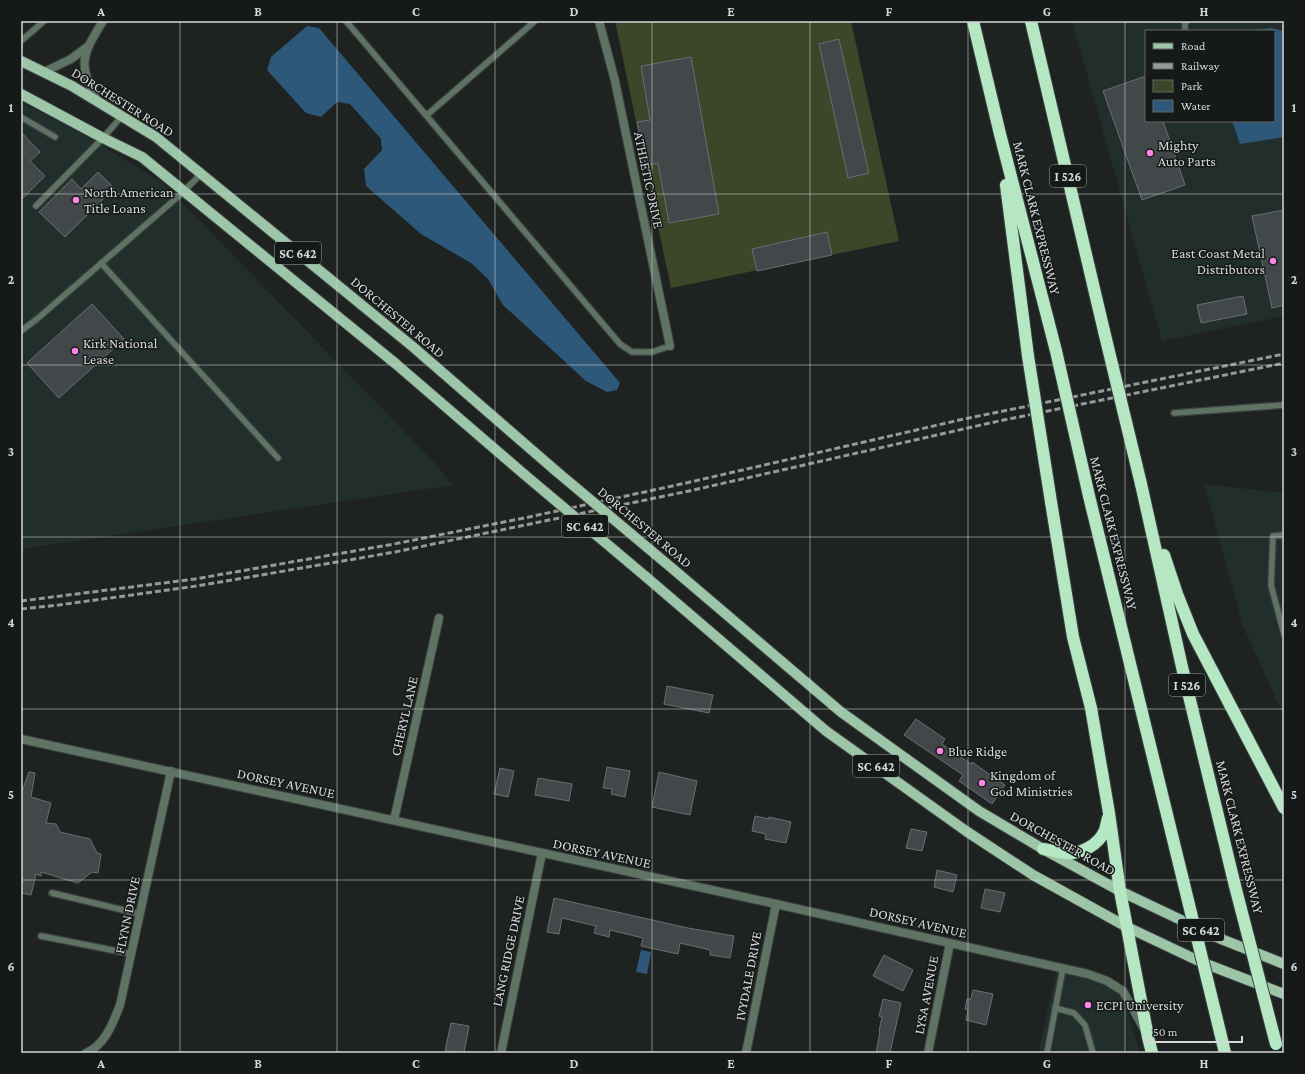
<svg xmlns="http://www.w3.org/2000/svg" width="1305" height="1074" font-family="'Crimson Pro',serif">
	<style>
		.built { fill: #212e2c; fill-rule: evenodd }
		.green { fill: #3d4629 }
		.water { fill: #2e5879 }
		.building { fill: #424749; stroke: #696f71 }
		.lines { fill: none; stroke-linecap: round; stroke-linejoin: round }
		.service-casing { stroke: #3b403f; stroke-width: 8 }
		.minor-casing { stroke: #3b403f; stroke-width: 10 }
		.primary-casing { stroke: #3b403f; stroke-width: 12 }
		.motorway-casing { stroke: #3b403f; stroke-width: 14 }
		.service { stroke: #5f7364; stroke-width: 5.5 }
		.minor { stroke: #5f7364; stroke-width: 8 }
		.primary { stroke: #9cc6a7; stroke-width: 10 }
		.motorway { stroke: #b4e7c2; stroke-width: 12 }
		.rail { stroke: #969999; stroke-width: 3; stroke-dasharray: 6 3; stroke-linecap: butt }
		.primary-bridge-casing { stroke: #3b403f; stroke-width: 12; stroke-linecap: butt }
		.motorway-bridge-casing { stroke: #3b403f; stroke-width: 14; stroke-linecap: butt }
		.primary-bridge { stroke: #9cc6a7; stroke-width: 10 }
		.motorway-bridge { stroke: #b4e7c2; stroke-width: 12 }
		.grid { fill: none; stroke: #d5d8d8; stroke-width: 1; stroke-opacity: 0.55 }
		.poi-dot { fill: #fb86e5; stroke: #151a19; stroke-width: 1.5 }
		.labels { text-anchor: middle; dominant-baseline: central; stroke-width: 3; stroke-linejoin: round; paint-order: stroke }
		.shield { fill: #151a19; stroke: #9b9f9f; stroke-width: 1 }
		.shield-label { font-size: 13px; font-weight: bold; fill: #d5d8d8 }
		.street-label { font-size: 14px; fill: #d5d8d8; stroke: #151a19 }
		.poi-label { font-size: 14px; fill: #d5d8d8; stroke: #151a19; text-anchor: start }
		.neatline { fill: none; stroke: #d5d8d8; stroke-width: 1.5 }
		.grid-label { font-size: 13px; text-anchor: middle; font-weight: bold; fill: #d5d8d8 }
	</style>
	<rect width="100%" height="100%" fill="#1e2322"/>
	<path class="built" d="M1072,21H1284V316L1162,341ZM1146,31H1274V121H1146Z
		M21,102L72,127L163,183L432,460L453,485L21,549Z
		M1204,484L1284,493V717L1243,626Z
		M1057,967L1107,981L1127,998L1128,1012L1140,1053H1038Z"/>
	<path class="green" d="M615,21H851L899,241L671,288Z"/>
	<path class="water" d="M307,26L319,28L620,383L617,390L607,392L586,381L503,305L488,279L471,263L421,234L366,186L364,169L382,150L381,139L350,104L337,102L321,117L306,113L267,70L271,57Z
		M1271,28L1284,31V137L1240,144L1232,121H1274V31H1246Z
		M641,950L651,952L647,974L636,972Z"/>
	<path class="building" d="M839,39L869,173L848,178L819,44Z
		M691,57L719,214L669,223L658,163L645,166L637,122L650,120L641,66Z
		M1146,76V121H1163L1185,185L1142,200L1103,91Z
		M21,132L40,152L30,161L45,176L21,200Z
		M98,172L114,188L65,237L39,212L72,179L81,189Z
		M1284,210V305L1272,308L1252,216Z
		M827,232L832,255L757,271L752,249Z
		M1243,296L1247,314L1201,323L1197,305Z
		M92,304L124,339L59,398L27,363Z
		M667,686L713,695L709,713L664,704Z
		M916,719L945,739L942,744L971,764L972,762L1005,785L992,804L959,781L963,775L904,735Z
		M607,767L630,771L625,797L611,794L612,789L603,788Z
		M500,768L514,771L508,797L494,794Z
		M29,772L35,773L31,797L51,803L46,823L56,824L60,832L90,839L97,853L101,854L98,873L92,872L78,883L41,872V876L36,874L31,895L21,893V794Z
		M659,772L697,781L690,815L652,807Z
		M538,778L572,784L569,801L535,795Z
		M755,816L769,819V817L791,822L786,843L765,839L766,834L752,831Z
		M911,829L927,832L922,851L906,848Z
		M937,870L957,875L953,892L934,887Z
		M985,889L1005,893L1000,912L981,908Z
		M554,898L688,928L734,936L730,958L710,955V950L680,943L678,954L641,946L643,938L610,930L609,937L594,933L596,926L562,918L559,934L547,932Z
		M884,955L913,970L903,991L873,976Z
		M973,990L993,994L986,1025L966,1020L968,1010L965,1009L967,999H971Z
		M883,999L901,1003L890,1053H876L880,1032L879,1031L882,1017L879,1016Z
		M451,1023L469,1026L464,1053L445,1051Z"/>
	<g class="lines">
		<defs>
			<path id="service" d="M346,21L620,344L632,352H652L670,346
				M1185,31V24L1187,21
				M21,41L44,21
				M427,115L535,21
				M21,117L55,137
				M36,206L103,138L122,116
				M101,263L278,458
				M21,331L37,319L180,195L201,174
				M1174,413L1284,405
				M1284,535L1273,536L1271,585L1284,634
				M52,893L140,914
				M41,936L132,954
				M1055,1008L1074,1013L1085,1025L1093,1053
				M1047,1053L1063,968"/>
			<path id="minor" d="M599,21L615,81L670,346
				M44,72L71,59L87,47
				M98,101C77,65 82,55 103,21
				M21,739L776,904L1088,974L1107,981L1123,991L1144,1029
				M394,820L439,618
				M86,1053C105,1045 113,1023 120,1005L171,771
				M501,1053L542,853
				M746,1053L776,904
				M928,1053L950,943"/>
			<path id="primary" d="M21,61L72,86L156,137L412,346L556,471
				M21,94L103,138L142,157L396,364L525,475
				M673,569L841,712L979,811L1043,849L1120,891L1221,939L1284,964
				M645,576L826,731L966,831L1033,875L1127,927L1201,962L1284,994"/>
			<path id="motorway" d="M973,21L1000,134L1056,351
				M1031,21L1104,331
				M1006,185L1028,356
				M1141,484L1182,667L1235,886
				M1089,496L1182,876
				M1051,502L1073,637L1091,708L1109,813L1120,891L1148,1037L1152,1053
				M1164,555L1177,594L1193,634L1284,808
				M1043,849C1050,850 1057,852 1064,853C1080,855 1099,845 1105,830C1106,826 1107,822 1108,818
				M1220,1032L1225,1053"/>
		</defs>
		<use href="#service" class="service-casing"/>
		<use href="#minor" class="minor-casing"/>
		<use href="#primary" class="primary-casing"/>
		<use href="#motorway" class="motorway-casing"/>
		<use href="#service" class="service"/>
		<use href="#minor" class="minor"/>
		<use href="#primary" class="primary"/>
		<use href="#motorway" class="motorway"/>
		<path class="rail" d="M21,601L195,579L394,544L529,517L686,483L964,419L1284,354
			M21,609L59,605L197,586L395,552L689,491L999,421L1284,363"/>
		<defs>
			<path id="primary-bridge" d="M556,471L673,569
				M525,475L645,576"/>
			<path id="motorway-bridge" d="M1104,331L1141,484
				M1056,351L1089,496
				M1028,356L1051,502
				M1182,876L1220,1032
				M1235,886L1276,1044"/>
		</defs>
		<use href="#primary-bridge" class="primary-bridge-casing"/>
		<use href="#motorway-bridge" class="motorway-bridge-casing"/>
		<use href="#primary-bridge" class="primary-bridge"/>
		<use href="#motorway-bridge" class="motorway-bridge"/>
	</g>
	<path class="grid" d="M180,21V1053M337,21V1053M495,21V1053M652,21V1053M810,21V1053M968,21V1053M1125,21V1053M21,194H1284M21,365H1284M21,537H1284M21,709H1284M21,880H1284"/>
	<g class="poi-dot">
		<circle cx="1150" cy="153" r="4"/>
		<circle cx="76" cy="200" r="4"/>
		<circle cx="1273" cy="261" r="4"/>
		<circle cx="75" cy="351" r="4"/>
		<circle cx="940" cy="751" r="4"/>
		<circle cx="982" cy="783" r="4"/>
		<circle cx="1088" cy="1005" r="4"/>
	</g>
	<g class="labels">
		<g class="shield">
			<rect x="1050" y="165" width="36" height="22" rx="3"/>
			<rect x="275" y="242" width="46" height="22" rx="3"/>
			<rect x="562" y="515" width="46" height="22" rx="3"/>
			<rect x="1169" y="674" width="36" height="22" rx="3"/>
			<rect x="853" y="755" width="46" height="22" rx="3"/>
			<rect x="1178" y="919" width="46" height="22" rx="3"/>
		</g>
		<g class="shield-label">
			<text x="1068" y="176">I 526</text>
			<text x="298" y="253">SC 642</text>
			<text x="585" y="526">SC 642</text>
			<text x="1187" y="685">I 526</text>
			<text x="876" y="766">SC 642</text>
			<text x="1201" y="930">SC 642</text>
		</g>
		<g class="street-label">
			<text transform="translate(123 102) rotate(32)">DORCHESTER ROAD</text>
			<text transform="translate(649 180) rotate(78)">ATHLETIC DRIVE</text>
			<text transform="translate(1037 218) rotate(76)">MARK CLARK EXPRESSWAY</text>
			<text transform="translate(398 317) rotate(40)">DORCHESTER ROAD</text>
			<text transform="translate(645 527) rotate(40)">DORCHESTER ROAD</text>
			<text transform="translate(1114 533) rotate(76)">MARK CLARK EXPRESSWAY</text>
			<text transform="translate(404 716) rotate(-77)">CHERYL LANE</text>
			<text transform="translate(286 783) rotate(12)">DORSEY AVENUE</text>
			<text transform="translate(1240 837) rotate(76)">MARK CLARK EXPRESSWAY</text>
			<text transform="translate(1063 843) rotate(29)">DORCHESTER ROAD</text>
			<text transform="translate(602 853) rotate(12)">DORSEY AVENUE</text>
			<text transform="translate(127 915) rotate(-78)">FLYNN DRIVE</text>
			<text transform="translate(918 922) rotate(13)">DORSEY AVENUE</text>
			<text transform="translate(508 951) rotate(-78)">LANG RIDGE DRIVE</text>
			<text transform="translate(748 976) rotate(-79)">IVYDALE DRIVE</text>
			<text transform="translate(926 995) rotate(-79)">LYSA AVENUE</text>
		</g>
		<g class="poi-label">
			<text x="1158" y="145">Mighty<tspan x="1158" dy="16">Auto Parts</tspan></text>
			<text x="84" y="192">North American<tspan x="84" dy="16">Title Loans</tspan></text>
			<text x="1265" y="253" text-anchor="end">East Coast Metal<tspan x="1265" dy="16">Distributors</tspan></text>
			<text x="83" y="343">Kirk National<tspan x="83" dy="16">Lease</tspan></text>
			<text x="948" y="751">Blue Ridge</text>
			<text x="990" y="775">Kingdom of<tspan x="990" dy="16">God Ministries</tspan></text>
			<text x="1096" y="1005">ECPI University</text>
		</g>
	</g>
	<rect width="1305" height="1074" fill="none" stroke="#151a19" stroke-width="44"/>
	<rect x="1145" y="30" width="130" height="92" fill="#151a19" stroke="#626665"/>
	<rect x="1153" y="43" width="20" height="6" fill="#9cc6a7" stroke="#626665"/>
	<text x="1181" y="50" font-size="12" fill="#d5d8d8">Road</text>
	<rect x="1153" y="63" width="20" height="6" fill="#969999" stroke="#626665"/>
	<text x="1181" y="70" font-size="12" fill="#d5d8d8">Railway</text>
	<rect x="1153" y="80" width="20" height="12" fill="#3d4629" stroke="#626665"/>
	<text x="1181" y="90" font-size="12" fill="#d5d8d8">Park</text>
	<rect x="1153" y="100" width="20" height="12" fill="#2e5879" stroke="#626665"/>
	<text x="1181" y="110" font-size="12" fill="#d5d8d8">Water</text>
	<path d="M1147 1036v6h95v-6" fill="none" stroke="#d5d8d8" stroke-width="2"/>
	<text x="1153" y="1036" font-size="12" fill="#d5d8d8" stroke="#151a19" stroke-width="3" paint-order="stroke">50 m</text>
	<rect x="22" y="22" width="1261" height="1030" class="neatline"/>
	<g class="grid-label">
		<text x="101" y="16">A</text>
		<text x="258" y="16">B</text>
		<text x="416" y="16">C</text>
		<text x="574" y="16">D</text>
		<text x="731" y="16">E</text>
		<text x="889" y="16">F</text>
		<text x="1047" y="16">G</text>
		<text x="1204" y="16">H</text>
		<text x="11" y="112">1</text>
		<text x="1294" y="112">1</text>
		<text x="11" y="284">2</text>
		<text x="1294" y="284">2</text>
		<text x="11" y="456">3</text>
		<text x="1294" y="456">3</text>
		<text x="11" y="627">4</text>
		<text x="1294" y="627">4</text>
		<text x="11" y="799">5</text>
		<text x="1294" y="799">5</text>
		<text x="11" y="971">6</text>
		<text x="1294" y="971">6</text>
		<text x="101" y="1068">A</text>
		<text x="258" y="1068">B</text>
		<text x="416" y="1068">C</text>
		<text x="574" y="1068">D</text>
		<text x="731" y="1068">E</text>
		<text x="889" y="1068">F</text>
		<text x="1047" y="1068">G</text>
		<text x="1204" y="1068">H</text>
	</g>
</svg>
